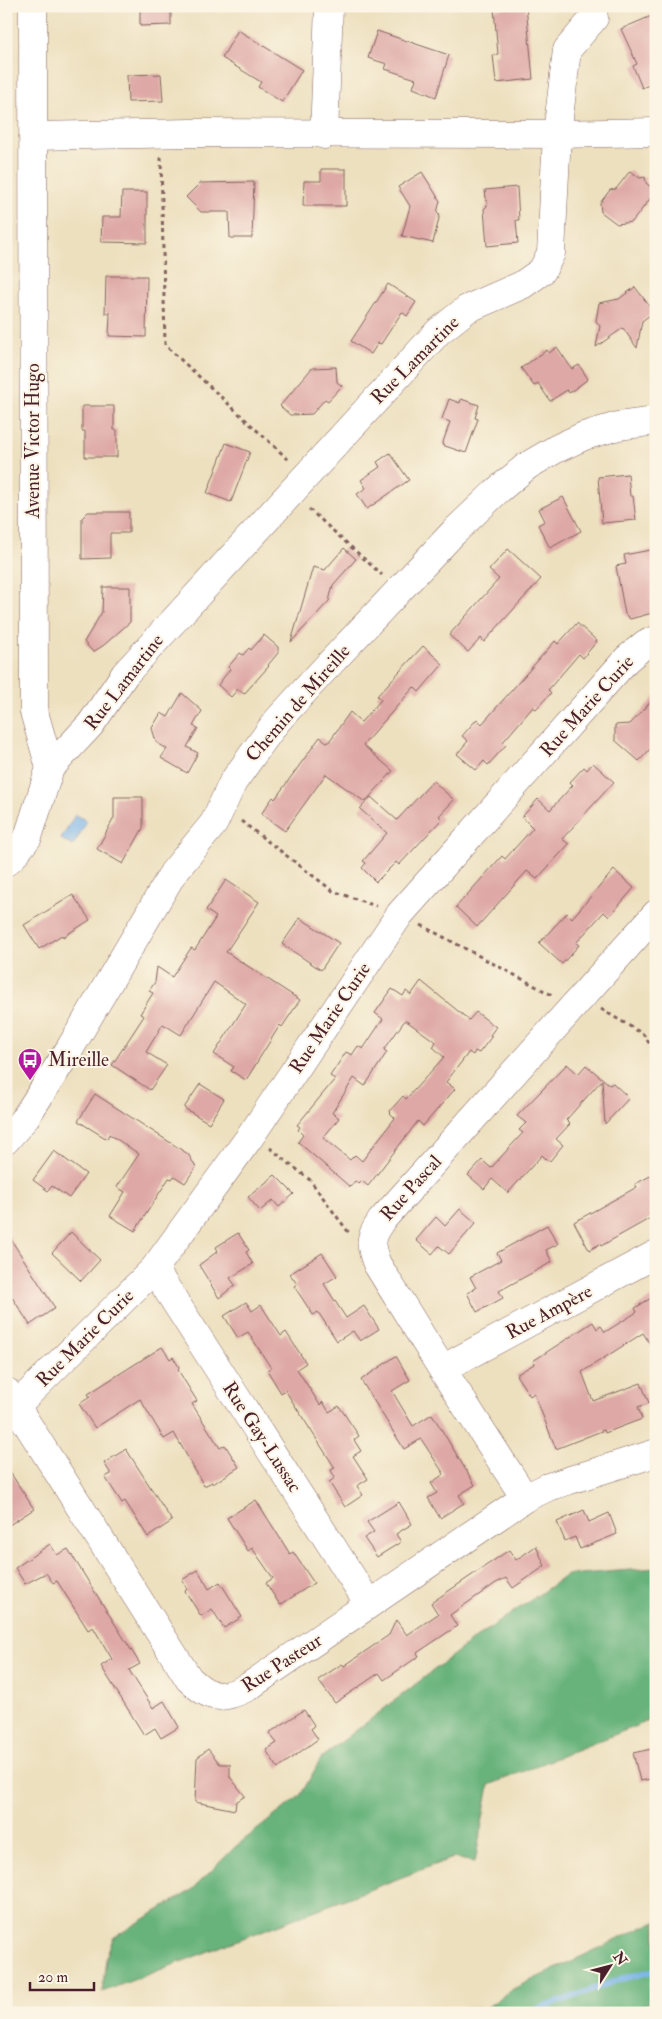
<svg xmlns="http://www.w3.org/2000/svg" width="662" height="2019" font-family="'IM FELL Double Pica',serif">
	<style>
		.forest { fill: #68b37b; stroke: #596953 }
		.water { fill: #79b4ea; stroke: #626a8a }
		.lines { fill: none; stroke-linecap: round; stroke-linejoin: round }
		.stream { stroke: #79b4ea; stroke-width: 6 }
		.building { fill: #dea8a6; fill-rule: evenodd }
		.minor-casing { stroke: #83635f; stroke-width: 29 }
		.path { stroke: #83635f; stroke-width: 3; stroke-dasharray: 4 4; stroke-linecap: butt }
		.minor { stroke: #fff; stroke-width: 28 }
		.labels { text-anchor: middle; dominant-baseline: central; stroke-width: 4; stroke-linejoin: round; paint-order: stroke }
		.street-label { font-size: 19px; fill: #4a1f2b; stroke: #fcf5e5 }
		.poi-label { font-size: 19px; fill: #4a1f2b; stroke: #fcf5e5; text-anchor: start }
	</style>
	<rect width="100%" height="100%" fill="#fcf5e5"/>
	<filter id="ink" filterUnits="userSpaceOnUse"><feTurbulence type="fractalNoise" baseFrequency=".02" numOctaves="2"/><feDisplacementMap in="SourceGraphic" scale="10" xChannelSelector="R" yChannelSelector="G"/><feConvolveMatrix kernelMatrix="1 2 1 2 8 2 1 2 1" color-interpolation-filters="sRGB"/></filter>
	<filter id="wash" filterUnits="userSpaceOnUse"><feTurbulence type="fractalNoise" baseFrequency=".0096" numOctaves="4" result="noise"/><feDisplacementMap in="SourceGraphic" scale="20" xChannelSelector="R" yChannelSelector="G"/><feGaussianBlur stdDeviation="1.12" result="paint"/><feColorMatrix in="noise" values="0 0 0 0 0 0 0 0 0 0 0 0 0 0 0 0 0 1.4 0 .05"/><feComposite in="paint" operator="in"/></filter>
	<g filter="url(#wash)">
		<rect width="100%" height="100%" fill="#ede0bf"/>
		<path class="forest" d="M656,1568V1718L489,1785L475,1862L452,1858L102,1992L106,1959L113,1938L192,1890L235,1847L300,1796L322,1757L470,1642L567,1575Z
			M656,1921V2000L622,2013H416L437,2009L486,2008L513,1989Z"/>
		<path class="water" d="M75,815L87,821L73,846L61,839Z"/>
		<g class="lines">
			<path class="stream" d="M528,2013L621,1979L656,1970"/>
		</g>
		<g id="blocks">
			<path class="building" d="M140,6H171V25L140,26Z
				M526,6L533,79L496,83L493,55L498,54L494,9Z
				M656,14V82L642,88L633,66L637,64L621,29Z
				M238,30L302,70L282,102L258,87L261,82L222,58Z
				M377,31L449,55L436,97L413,88L416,79L385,69L387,64L368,58Z
				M161,74L163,101L128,102L127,75Z
				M321,169H346V206H303L304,181H321Z
				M630,171L640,178L645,177L646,183L656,191L632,222L617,224L601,212L600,203L610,190L616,189Z
				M422,172L440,201L437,213L440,214L433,243L402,236L410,206L398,187Z
				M254,182L252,238H230L229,212H201L186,197L200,183Z
				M517,187L519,220H516L518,243L487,246L484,209L487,206L485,190Z
				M122,192H147V243L101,242L102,217H121Z
				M106,276H147L146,337L109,336L110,313H105Z
				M388,284L416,302L407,316L402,312L381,344L378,343L371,354L351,341Z
				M635,287L654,312L642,321L637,348L623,328L596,347L600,326L596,321L599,303L619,299Z
				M557,347L572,369L579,365L588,379L569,393L567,390L550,401L538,383L534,386L521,368L547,350L549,353Z
				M336,367L337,382L342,386L328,401L325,399L312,414L290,415L280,406L312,368Z
				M449,399L460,403L461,399L479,405L475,418L478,419L466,453L442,445L450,422L442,419Z
				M82,406H114V430H117V457H85V431H82Z
				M226,443L250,452L231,502L207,493Z
				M390,453L409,480L367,509L357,494L366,488L361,480L380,467L377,462Z
				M628,474L630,496H633L636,520L602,523L598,477Z
				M563,497L581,531L550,548L538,525L545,521L539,509Z
				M88,512H129V533H110V558L82,559V518Z
				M344,548L356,559L333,585L329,601L291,642L313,567L325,570Z
				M508,549L541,579L484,642L481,638L468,652L449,635L499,579L489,570Z
				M656,549V612L630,619L625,614L616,566L626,564L624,555Z
				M103,587H130V622L104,645L93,652L84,642L102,612Z
				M577,623L597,641L583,658L579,654L548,690L551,693L536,709L533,707L503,742L506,745L488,765L484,761L476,770L457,754L468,741L462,736L477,719L482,724L555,641L558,644Z
				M264,635L278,647V653L268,665L269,666L244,694L238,689L231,697L218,685L230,669L228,667L240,653L243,655L249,648L251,650Z
				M423,646L443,664L419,692L414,687L363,745L393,771L365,802L326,774L285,831L261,814L273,797L275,799L320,737L328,743L350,712L361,722L381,700L377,696Z
				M182,693L202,711L193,726L198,728L187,747L198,753L187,773L161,758L167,749L156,742L152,728L161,713L168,717Z
				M656,696V743L639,761L615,740V725L630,724Z
				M593,763L614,782L562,839L569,844L537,879L527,871L477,927L456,907L502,856L505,859L533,828L522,817L538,799L550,810L573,785L570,782L584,767L587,770Z
				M433,781L454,800L439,816L442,819L399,865L396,862L376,882L362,868L366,863L363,861L387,833L360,809L371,797L397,820Z
				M114,797H143V828L123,864L97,849L114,818Z
				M614,870L634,888L609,917L604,912L576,943L579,945L562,964L539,943L567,913L572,918Z
				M226,880L259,902L226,952L300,1000L282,1027L280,1025L246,1080L231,1071L234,1067L214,1054L246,1004L214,982L181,1035L163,1024L146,1052L167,1065L150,1090L112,1065L144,1016L140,1014L153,993L149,991L155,982L157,967L172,977L191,948L195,950L216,917L206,910Z
				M73,895L90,920L63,937L62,935L39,949L24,925Z
				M300,918L339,943L321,970L282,944Z
				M421,981L469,1020L476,1012L496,1027L490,1035L492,1036L479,1053L475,1051L473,1055L469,1052L446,1082L455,1089L423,1126L418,1121L368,1186L362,1181L359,1184L355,1181L350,1187L298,1142L303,1135L298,1130L300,1127L297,1125L335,1079L330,1076L346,1052L352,1055L358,1046L363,1049L383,1019L375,1013L392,989L403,996L406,991L411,995ZM405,1020L436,1042L433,1047L444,1057L406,1099L403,1096L389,1112L395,1118L362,1161L355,1155L350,1160L323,1138L339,1118L332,1113L354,1078L365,1086L387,1052L384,1050Z
				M567,1064L578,1074L586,1065L610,1085L613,1083L629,1098L605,1124L602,1080L566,1120L570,1124L556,1139L563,1145L549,1162L542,1155L508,1193L492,1179L484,1189L468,1175L482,1160L491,1168L520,1136L523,1133L519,1130L526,1123L517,1116Z
				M200,1084L224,1099L209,1123L184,1108Z
				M95,1094L188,1154L196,1167L185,1183L174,1176L172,1179L169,1178L135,1231L110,1216L125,1192L117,1187L139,1154L109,1134L107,1139L78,1121Z
				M54,1151L86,1174L69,1198L52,1186L48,1191L33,1180Z
				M656,1173V1215L601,1246L600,1244L589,1250L574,1222L637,1187L635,1184Z
				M275,1175L294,1194L279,1207L273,1200L260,1211L248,1197Z
				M460,1209L476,1223L449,1254L439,1246L432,1254L416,1240L436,1217L445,1226Z
				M547,1225L558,1244L546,1250L552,1262L499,1291L503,1298L477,1312L467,1293L476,1288L470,1277L501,1260L497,1253Z
				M6,1232L55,1308L30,1325L6,1288Z
				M71,1232L100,1260L81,1281L52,1253Z
				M238,1233L249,1250L246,1252L253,1264L230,1278L235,1285L219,1298L199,1265L218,1251L216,1247Z
				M322,1253L337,1276L324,1284L346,1318L364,1306L379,1329L360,1341L353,1331L337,1341L318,1312L313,1315L294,1286L297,1284L290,1274Z
				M656,1295V1353L643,1333L582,1372L593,1401L641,1383L649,1403L638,1407L642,1419L605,1433L604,1430L556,1449L534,1393L530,1396L516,1375L534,1364L533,1361L593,1322L597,1329L601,1326L605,1332L637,1312L635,1308Z
				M246,1302L252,1311L261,1305L281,1336L286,1332L306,1363L297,1369L320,1405L323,1402L329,1412L339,1406L359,1436L354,1440L361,1451L353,1456L368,1479L357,1486L363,1495L345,1507L329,1482L335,1478L331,1470L335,1468L285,1390L281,1393L267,1370L271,1368L248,1332L238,1338L224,1316Z
				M162,1347L170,1359L173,1357L179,1367L178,1370L197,1401L192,1404L220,1448L225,1445L239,1467L213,1484L212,1482L204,1486L174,1433L164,1439L140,1399L95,1428L79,1404L90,1397L88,1394Z
				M396,1356L410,1380L392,1391L413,1426L432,1414L475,1485L459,1495L464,1503L440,1518L428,1498L437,1493L431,1483L444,1474L421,1439L404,1449L361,1380Z
				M126,1449L172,1521L148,1537L125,1501L122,1503L105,1477L111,1474L104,1463Z
				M6,1466L34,1509L6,1527Z
				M256,1500L290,1554L293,1552L314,1583L280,1605L266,1583L273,1578L252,1548L248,1551L227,1518Z
				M399,1502L412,1524L396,1534L401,1542L377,1557L364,1538L374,1532L367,1522Z
				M584,1510L589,1522L609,1513L617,1534L580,1549L575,1537L565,1541L557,1522Z
				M50,1544L57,1555L68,1549L140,1664L129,1670L153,1708L164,1701L179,1727L161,1738L155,1728L144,1735L101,1666L112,1659L93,1627L88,1630L57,1581L53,1583L46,1573L25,1584L15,1568Z
				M536,1546L545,1566L513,1588L506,1578L496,1583L450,1615L457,1626L417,1653L419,1656L384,1680L379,1673L335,1703L318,1680L342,1664L344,1666L389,1635L396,1620L407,1635L438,1614L431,1603L509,1550L516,1560Z
				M198,1570L209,1589L220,1582L242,1617L224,1628L212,1609L201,1616L185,1591L187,1589L182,1580Z
				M304,1710L314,1725L311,1729L318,1739L278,1768L266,1750L277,1743L269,1733Z
				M656,1748V1778L640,1781L633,1753Z
				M208,1749L220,1764H230V1777L245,1796L236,1802L235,1810L195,1802L197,1758Z"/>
		</g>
	</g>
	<g filter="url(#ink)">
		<use href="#blocks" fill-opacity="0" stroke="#83635f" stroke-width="1"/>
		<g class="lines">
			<defs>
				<path id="minor" d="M594,18L567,50L557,134L656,132
					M324,135L329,6
					M33,136L192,133L557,134L551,253L542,271L522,285L467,309L438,332L125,674L91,724L50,768
					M6,862L13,856L28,837L50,768L34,712L33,6
					M6,1140L25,1118L69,1050L173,873L214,823L233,782L276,722L320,674L454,532L497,491L527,466L556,449L584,436L618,426L656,421
					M154,1269L369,1604
					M442,1369L656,1254
					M7,1392L189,1679C211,1699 221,1701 248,1687L525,1498L548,1487L656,1453
					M16,1406L154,1269L252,1134L400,914L627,659L645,644L656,640
					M525,1498L442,1369L377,1264C369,1244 369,1238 381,1221L656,914"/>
			</defs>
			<use href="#minor" class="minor-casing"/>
			<path class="path" d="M161,157L165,345L290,461
				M309,509L382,575
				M241,821L333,891L376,906
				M421,925L552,995
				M601,1009L643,1034L656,1053
				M270,1148L310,1180L349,1233"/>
			<use href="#minor" class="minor"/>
		</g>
	</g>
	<defs>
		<symbol id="bus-pin" viewBox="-11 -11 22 30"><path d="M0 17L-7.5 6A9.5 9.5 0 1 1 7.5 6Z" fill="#b5179e" stroke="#fcf5e5"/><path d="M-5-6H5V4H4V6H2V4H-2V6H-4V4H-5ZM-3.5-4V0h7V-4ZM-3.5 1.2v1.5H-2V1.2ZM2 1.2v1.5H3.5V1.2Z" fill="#fff"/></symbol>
	</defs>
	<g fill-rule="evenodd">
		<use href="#bus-pin" x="16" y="1046" width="28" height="38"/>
	</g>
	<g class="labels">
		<g class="street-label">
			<text transform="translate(415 360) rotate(-45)">Rue Lamartine</text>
			<text transform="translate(33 441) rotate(-90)">Avenue Victor Hugo</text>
			<text transform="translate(124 682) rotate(-52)">Rue Lamartine</text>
			<text transform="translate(298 703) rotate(-49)">Chemin de Mireille</text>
			<text transform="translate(587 706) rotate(-48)">Rue Marie Curie</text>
			<text transform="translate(330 1018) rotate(-56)">Rue Marie Curie</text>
			<text transform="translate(411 1188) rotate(-48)">Rue Pascal</text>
			<text transform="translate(549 1312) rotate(-28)">Rue Ampère</text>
			<text transform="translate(85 1338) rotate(-45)">Rue Marie Curie</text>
			<text transform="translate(262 1437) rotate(57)">Rue Gay-Lussac</text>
			<text transform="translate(282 1663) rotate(-33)">Rue Pasteur</text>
		</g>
		<g class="poi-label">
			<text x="48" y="1060">Mireille</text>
		</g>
	</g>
	<rect width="662" height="2019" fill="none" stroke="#fcf5e5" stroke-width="25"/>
	<g transform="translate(610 1966) rotate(54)" stroke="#fcf5e5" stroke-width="4" paint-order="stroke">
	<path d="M0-4L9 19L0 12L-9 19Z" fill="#4a1f2b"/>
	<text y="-8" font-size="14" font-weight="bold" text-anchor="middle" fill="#4a1f2b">N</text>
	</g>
	<path d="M30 1982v8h64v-8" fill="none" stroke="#4a1f2b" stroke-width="2.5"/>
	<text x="38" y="1982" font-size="15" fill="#4a1f2b" stroke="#fcf5e5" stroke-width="4" paint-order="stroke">20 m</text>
</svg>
